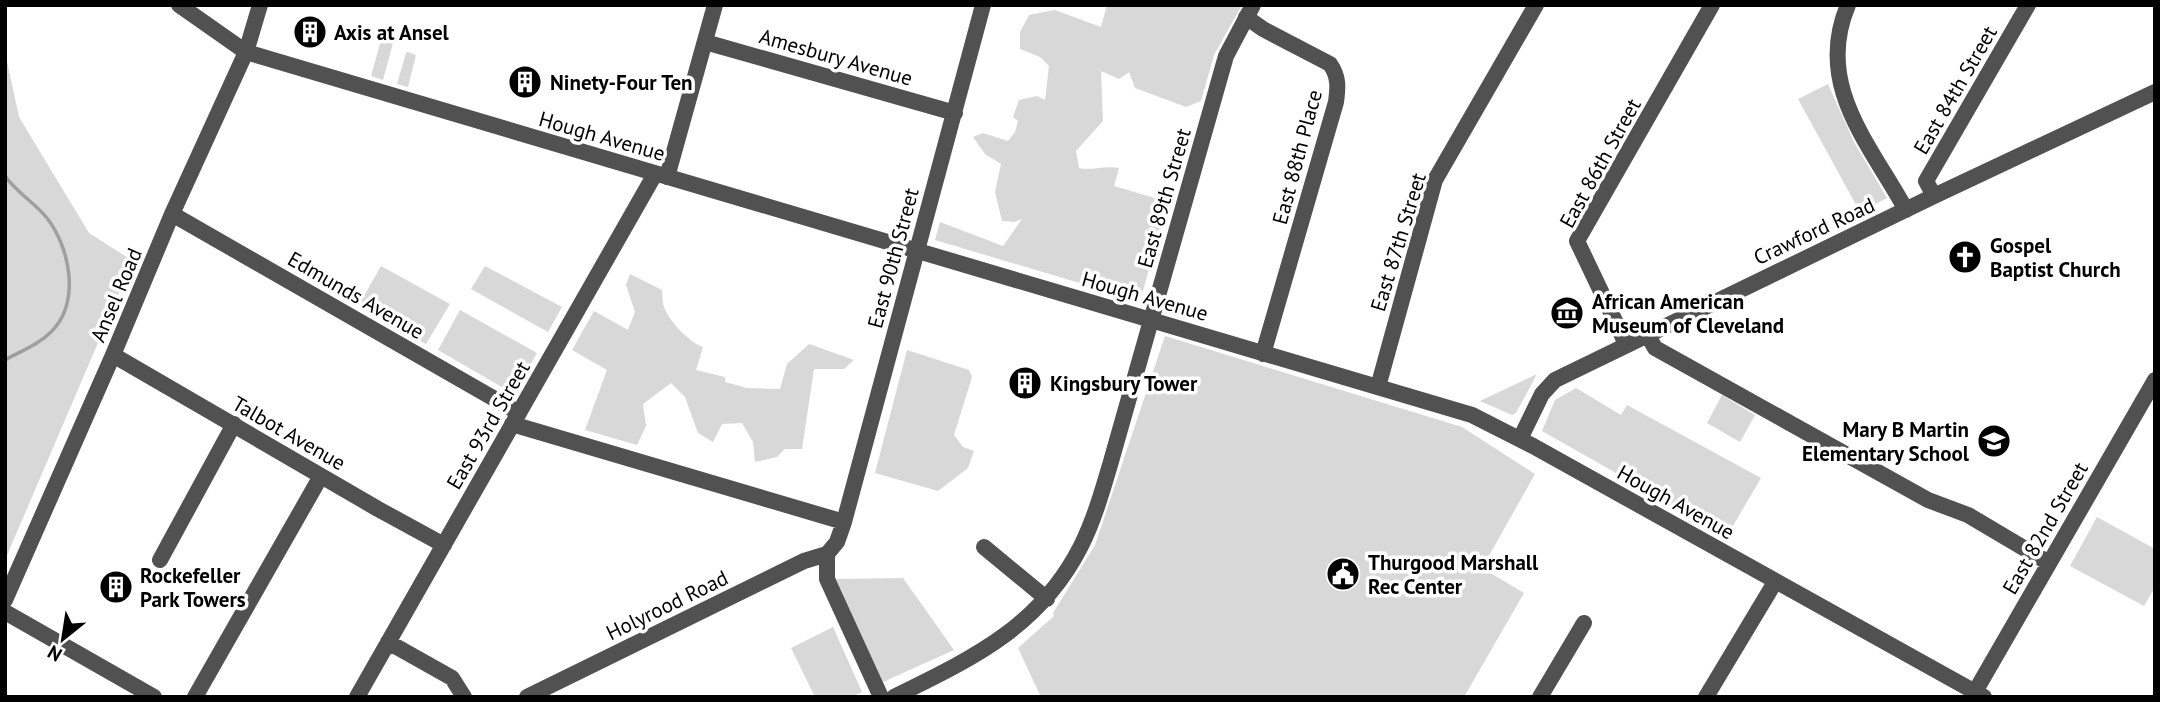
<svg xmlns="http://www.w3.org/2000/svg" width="2160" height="702" font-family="'PT Sans',sans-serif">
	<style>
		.green { fill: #d8d8d8 }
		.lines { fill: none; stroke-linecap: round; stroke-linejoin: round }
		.stream { stroke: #9f9f9f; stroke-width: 3.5 }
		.minor { stroke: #515151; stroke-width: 16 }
		.labels { text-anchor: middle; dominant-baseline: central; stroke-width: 7; stroke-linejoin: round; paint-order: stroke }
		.poi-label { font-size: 21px; font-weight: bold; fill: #000; stroke: #fff; text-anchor: start }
		.street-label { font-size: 21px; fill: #000; stroke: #fff }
	</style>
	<rect width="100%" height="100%" fill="#fff"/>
	<path class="green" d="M1107,5H1242L1214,55L1201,101L1186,107L1135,88L1129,72L1119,79L1101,71L1103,121L1076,151L1079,168C1093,171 1105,165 1119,168L1114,186L1168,202L1140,301L935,240L940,222L1003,246L1022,219L1014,222L1002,221L995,192L1001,164L985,154L973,137L983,133L1008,141L1015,132L1018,121L1013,117L1019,100L1037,96L1045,100L1049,66L1040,57L1020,49V32L1029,15L1055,10L1101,27Z
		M381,40L393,43L383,80L371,76Z
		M5,52L19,117L89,233L133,261L5,560Z
		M408,52L416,55L408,87L397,84L406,53Z
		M1828,84L1854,142L1887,198L1860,212L1798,99Z
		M381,266L450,304L426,344L327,287L332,278L364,296Z
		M485,266L562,307L548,332L471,289Z
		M630,274L662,290C663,296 662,302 664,307C668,320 690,343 703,347L696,370L725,377V382L747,388L780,389L787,364L809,344L854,360L844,369H814L802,449H785L777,457L755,462L753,442L742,423L722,424L713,442L698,433L685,397L671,383L643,404L646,426L637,445L585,430L607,370L572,350L594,311L628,330L635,312L626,285Z
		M460,310L537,353L514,394L438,350Z
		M1165,336L1462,427L1535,474L1482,568L1524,593L1464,697H1041L1018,648L1054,616L1053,613L1095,545Z
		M907,350L969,370L972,377L954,435L963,447L974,451L968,468L938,491L875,473Z
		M1537,374L1516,413L1512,415L1480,401Z
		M1576,388L1621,415L1627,405L1761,478L1727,536L1542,431L1555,400Z
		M1722,395L1755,415L1740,442L1707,423Z
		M2097,517L2155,549V587L2144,606L2070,566Z
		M903,578L954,650L883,682L836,579Z
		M833,627L862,692L852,697H815L791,648Z"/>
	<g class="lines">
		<path class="stream" d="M5,176C16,192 34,202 47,218C70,248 81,302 51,332C38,345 21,351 5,360"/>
		<path class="minor" d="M179,5L246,52L1472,415L1533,446L1984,697
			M1848,5C1814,85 1870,144 1906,210
			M1246,17L1263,29L1330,64C1339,77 1338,87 1336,102L1263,354
			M705,42L955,113
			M667,177L715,5
			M1934,196L1926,181L2028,5
			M172,214L519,413
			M1647,334L1655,348L1928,500L1968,515L2049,563
			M1626,344L1577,241L1712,5
			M113,355L378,509L444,545
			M1378,387L1435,180L1536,5
			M512,424L844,522
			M1520,439L1542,394L1555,380L1934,196L2155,92
			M984,547L1047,599
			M160,560L234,424
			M5,600L113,355L172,214L246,52L260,5
			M5,612L154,697
			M388,642L452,678L464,697
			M195,697L321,476
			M357,697L655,174
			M527,697L804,561L827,554
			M881,697L827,579V554L837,542L844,522L983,5
			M894,697C973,658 1040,627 1081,546C1094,520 1102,492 1110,465L1226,56L1253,5
			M1540,697L1584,623
			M1706,697L1775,582
			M1972,697L2155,380"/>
	</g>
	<defs>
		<symbol id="building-disc" viewBox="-11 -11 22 22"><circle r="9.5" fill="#000" stroke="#fff"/><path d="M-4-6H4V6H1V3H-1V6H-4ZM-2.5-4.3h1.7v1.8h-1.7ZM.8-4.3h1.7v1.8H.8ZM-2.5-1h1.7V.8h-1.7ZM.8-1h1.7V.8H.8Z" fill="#fff"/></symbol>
		<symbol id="church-disc" viewBox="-11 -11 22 22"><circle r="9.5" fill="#000" stroke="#fff"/><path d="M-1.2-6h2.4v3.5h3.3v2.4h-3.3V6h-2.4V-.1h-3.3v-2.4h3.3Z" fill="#fff"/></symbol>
		<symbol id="museum-disc" viewBox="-11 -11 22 22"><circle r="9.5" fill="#000" stroke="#fff"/><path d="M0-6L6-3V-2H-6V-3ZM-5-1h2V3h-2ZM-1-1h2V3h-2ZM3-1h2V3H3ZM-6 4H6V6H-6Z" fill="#fff"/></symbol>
		<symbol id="school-disc" viewBox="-11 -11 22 22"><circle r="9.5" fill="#000" stroke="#fff"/><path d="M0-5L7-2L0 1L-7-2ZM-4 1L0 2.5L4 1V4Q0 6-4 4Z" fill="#fff"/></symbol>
		<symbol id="civic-disc" viewBox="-11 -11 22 22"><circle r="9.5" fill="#000" stroke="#fff"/><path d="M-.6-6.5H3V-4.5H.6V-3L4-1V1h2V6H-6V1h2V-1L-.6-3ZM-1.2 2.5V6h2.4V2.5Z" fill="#fff"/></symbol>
	</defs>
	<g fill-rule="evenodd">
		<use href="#building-disc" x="291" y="13" width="38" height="38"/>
		<use href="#building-disc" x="506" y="63" width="38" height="38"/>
		<use href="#church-disc" x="1946" y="238" width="38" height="38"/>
		<use href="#museum-disc" x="1548" y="294" width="38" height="38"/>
		<use href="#building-disc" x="1006" y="364" width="38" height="38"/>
		<use href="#school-disc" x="1975" y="422" width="38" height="38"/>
		<use href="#civic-disc" x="1324" y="555" width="38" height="38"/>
		<use href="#building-disc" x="97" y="568" width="38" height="38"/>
	</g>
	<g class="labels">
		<g class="poi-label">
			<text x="334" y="32">Axis at Ansel</text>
			<text x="550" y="82">Ninety-Four Ten</text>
			<text x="1990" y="245">Gospel<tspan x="1990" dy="24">Baptist Church</tspan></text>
			<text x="1592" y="301">African American<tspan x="1592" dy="24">Museum of Cleveland</tspan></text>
			<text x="1050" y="383">Kingsbury Tower</text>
			<text x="1969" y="429" text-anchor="end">Mary B Martin<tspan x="1969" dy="24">Elementary School</tspan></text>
			<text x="1368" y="562">Thurgood Marshall<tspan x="1368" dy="24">Rec Center</tspan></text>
			<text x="140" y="575">Rockefeller<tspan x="140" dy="24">Park Towers</tspan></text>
		</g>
		<g class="street-label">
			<text transform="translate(836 57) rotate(16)">Amesbury Avenue</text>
			<text transform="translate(1955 90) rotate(-60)">East 84th Street</text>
			<text transform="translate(602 136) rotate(16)">Hough Avenue</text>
			<text transform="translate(1297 157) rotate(-75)">East 88th Place</text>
			<text transform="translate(1600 163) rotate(-61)">East 86th Street</text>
			<text transform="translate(1164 198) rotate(-74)">East 89th Street</text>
			<text transform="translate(1814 231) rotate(-25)">Crawford Road</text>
			<text transform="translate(1398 242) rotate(-73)">East 87th Street</text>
			<text transform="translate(893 258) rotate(-75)">East 90th Street</text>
			<text transform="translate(116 295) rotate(-67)">Ansel Road</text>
			<text transform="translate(356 295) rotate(30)">Edmunds Avenue</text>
			<text transform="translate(1145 296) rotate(16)">Hough Avenue</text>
			<text transform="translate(488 425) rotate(-60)">East 93rd Street</text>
			<text transform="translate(289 433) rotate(30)">Talbot Avenue</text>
			<text transform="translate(1676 502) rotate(29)">Hough Avenue</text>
			<text transform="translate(2045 528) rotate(-60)">East 82nd Street</text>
			<text transform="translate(667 605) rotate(-26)">Holyrood Road</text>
		</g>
	</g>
	<rect width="2160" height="702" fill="none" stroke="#000000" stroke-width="14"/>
	<g transform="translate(63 639) rotate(210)" stroke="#ffffff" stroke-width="5" paint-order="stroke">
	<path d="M0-5L12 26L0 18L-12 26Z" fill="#000000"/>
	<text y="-10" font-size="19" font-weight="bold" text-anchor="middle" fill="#000000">N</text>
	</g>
</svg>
